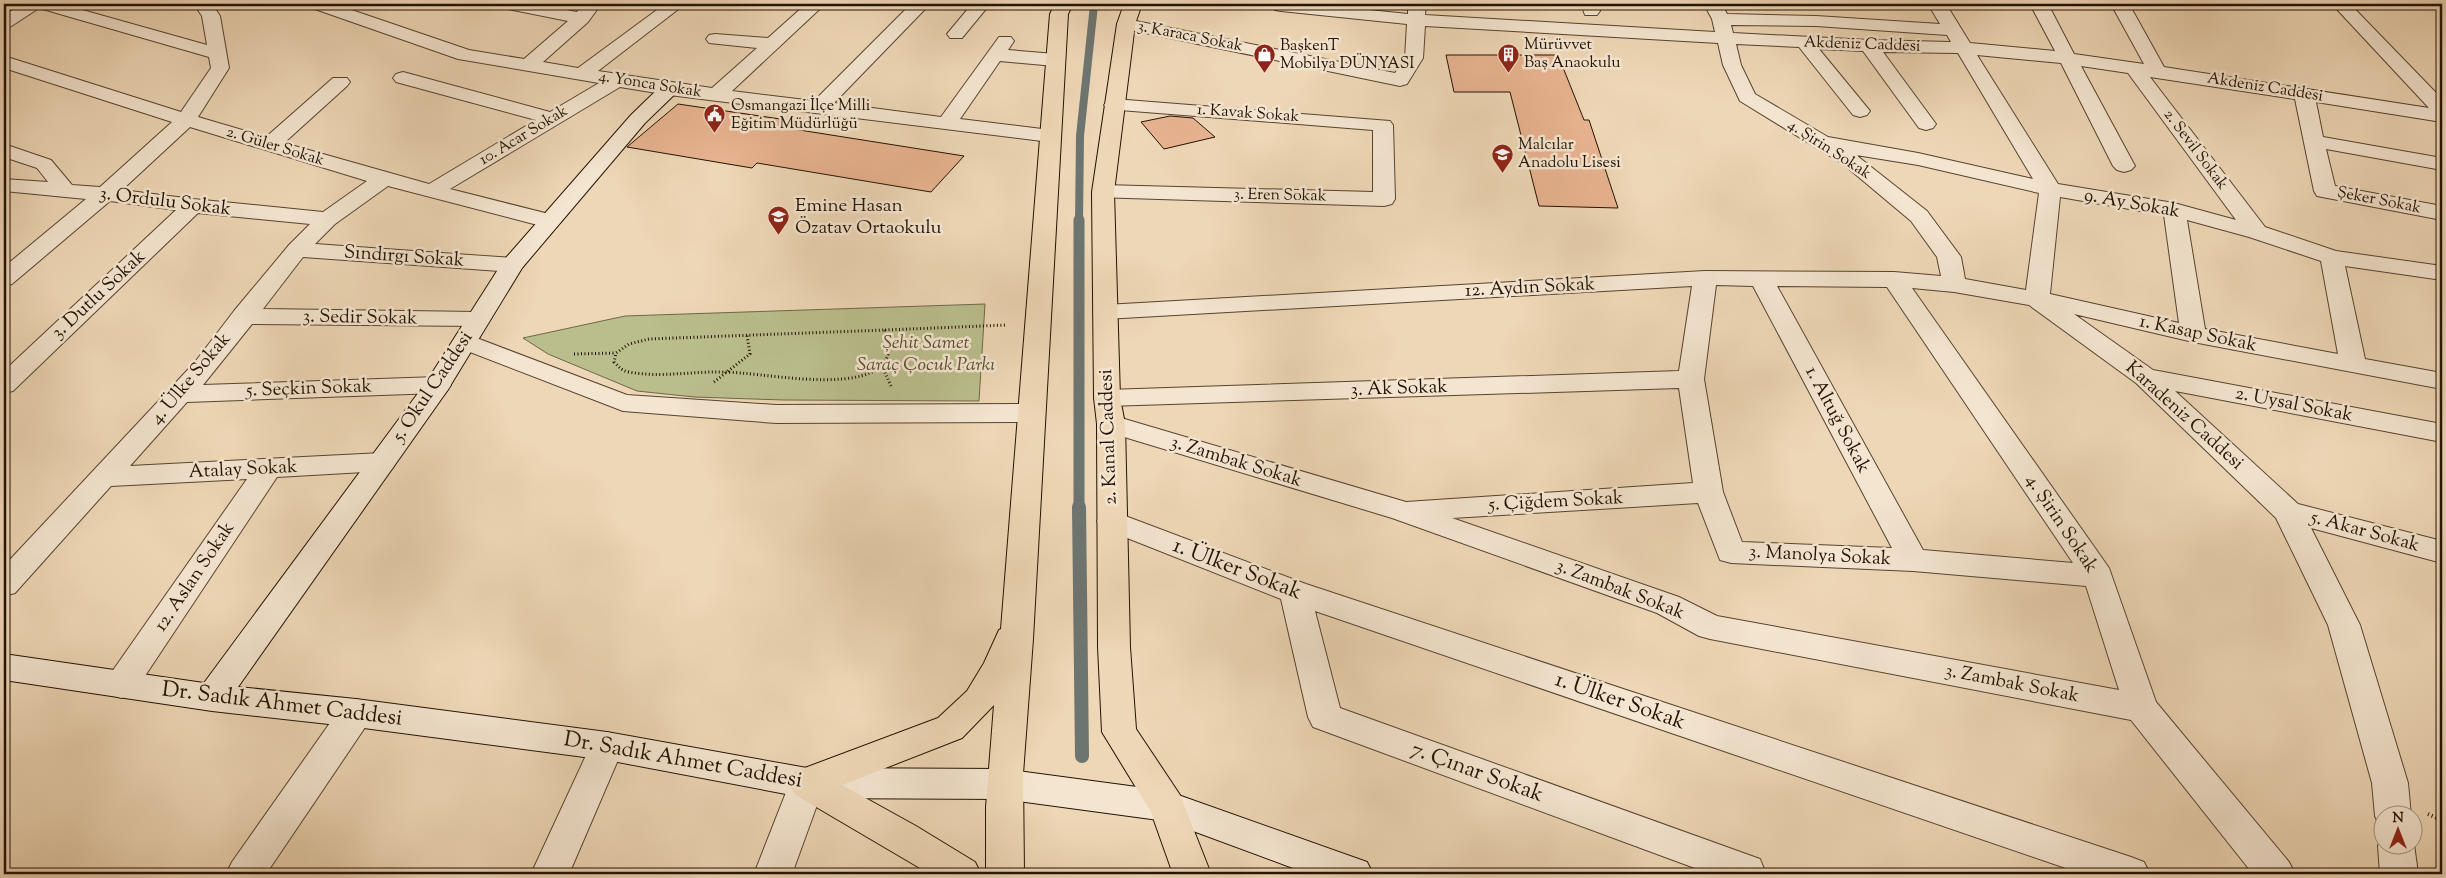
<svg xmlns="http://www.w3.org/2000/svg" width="2446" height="878" font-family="'Sorts Mill Goudy',serif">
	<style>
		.green { fill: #babe8d; stroke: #6e6848 }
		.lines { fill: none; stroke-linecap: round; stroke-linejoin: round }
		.stream-far2 { stroke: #6d7571; stroke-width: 8 }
		.stream-far1 { stroke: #6d7571; stroke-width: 11 }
		.stream { stroke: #6d7571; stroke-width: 14 }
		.building { fill: #e8b390; stroke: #231203 }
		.minor-casing { stroke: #564330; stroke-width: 2 }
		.secondary-casing { stroke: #231203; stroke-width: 2 }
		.primary-casing { stroke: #231203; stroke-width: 2 }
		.path-far1 { stroke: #231203; stroke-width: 3; stroke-dasharray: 1 2.5; stroke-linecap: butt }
		.path { stroke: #231203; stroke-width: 4; stroke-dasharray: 1 3; stroke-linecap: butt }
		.minor { fill: #f4e5d0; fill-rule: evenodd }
		.secondary { fill: #f4e5d0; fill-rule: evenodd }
		.primary { fill: #eed7b6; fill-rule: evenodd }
		.labels { text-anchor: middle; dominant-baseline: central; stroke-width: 5; stroke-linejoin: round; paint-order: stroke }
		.far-street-label { font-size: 16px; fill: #231203; stroke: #f4e5d0 }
		.far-poi-label { font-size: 16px; fill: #231203; stroke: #f4e5d0; text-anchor: start }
		.street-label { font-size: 19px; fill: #231203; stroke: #f4e5d0 }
		.poi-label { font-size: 19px; fill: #231203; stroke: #f4e5d0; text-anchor: start }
		.park-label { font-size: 19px; font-style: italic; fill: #584e33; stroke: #f4e5d0 }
		.near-street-label { font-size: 22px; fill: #231203; stroke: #f4e5d0 }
	</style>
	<rect width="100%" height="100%" fill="#eed7b6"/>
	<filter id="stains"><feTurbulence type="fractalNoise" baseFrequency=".004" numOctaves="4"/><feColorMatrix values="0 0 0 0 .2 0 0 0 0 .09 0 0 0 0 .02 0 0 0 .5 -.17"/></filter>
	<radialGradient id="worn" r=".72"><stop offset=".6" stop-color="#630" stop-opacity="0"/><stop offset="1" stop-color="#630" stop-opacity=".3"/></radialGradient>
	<path class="green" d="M985,304L979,401L783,400L694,397L637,391L548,354L523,338L625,316Z"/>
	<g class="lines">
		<path class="stream-far2" d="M1079,222L1080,136L1094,5"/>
		<path class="stream-far1" d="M1079,220V508"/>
		<path class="stream" d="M1079,507L1082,756"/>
	</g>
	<path class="building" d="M1446,55H1558L1584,120H1589L1618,208L1539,206L1510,92H1454Z
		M678,104L801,122L793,129L964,156L931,192L757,163L752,168L627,147Z
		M1170,116L1193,118L1215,137L1164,149L1141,122Z"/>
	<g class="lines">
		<defs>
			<path id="minor" d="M22,4H61L207,45L202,16L194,4H212L220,16L229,68L198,117L266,137L333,78H347L350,82L347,86L284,143L429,184L536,120L396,82L393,78L396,74L403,72L550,112L599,83L458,59L312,8L309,4H334L469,50L524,59L568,21L503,8L500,4H535L577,12L583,4H601L588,22L543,62L578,68L665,4H685L598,71L712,88L757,48L709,43L706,39L709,35L715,34L768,38L806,4H825L732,91L814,101L911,4H930L834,103L941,117L999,37H1011L1014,41L1008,50L1055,54L1062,56L1064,60L1062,64L1055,66L1000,61L960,119L1050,130L1057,132L1060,136L1057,140L1050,142L669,95L620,87L450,189L557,216L560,221L557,226L549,228L388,186L335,224L315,244L512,258L520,260L524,265L520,270L512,272L303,257L263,309L477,312L486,314L489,319L486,324L477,326L252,324L203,385L438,377L447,379L451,385L447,391L438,393L187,402L130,466L382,453L392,455L396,462L392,469L382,471L277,477L133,694L121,698L109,694L104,685L109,676L247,479L111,486L15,593L4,596V566L195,362L234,311L289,245L310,224L198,213L13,391L4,393V371L176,210L110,201L12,284L4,286V267L86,199L4,191V179L48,182L37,168L4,157V144L51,160L72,185L100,187L172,122L4,68V56L181,112L211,68L209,57L39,8L10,27L4,28V15ZM190,127L367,181L323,212L193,199L122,190Z
				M972,4H990L962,38H950L947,34Z
				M1272,4H1310L1408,14V4H1426L1425,15L1715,32L1712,19L1704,4H1722L1727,14L1816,16L1940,24L1928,4H1946L1970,43L2055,51L2030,4H2048L2074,54L2144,64L2111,4H2129L2164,67L2429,108L2332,4H2350L2442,99V122L2316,102L2323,137L2442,158V170L2326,149L2335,186L2442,206V220L2317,196L2314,191L2295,99L2150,77L2265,227L2336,251L2442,266V280L2345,266L2365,359L2442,373V389L2193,342L2074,314L2153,370L2442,424V442L2175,391L2298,504L2442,541V563L2311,528L2360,625L2408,783L2411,816H2384V828L2380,827L2375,816L2372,783L2328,625L2276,518L2136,383L2029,305L1954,292L1912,288L2109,568L2156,702L2289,862L2295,874H2253L2131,720L1710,639L1699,636L1657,613L1392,518L1101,430L1097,424L1101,418L1111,415L1406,502L1693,483L1679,388L1107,406L1098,404L1094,398L1098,392L1107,390L1679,371L1692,286L1105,319L1096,317L1093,312L1096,307L1105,305L1705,271L1894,272L1941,276L1937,257L1911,221L1843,164L1740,101L1723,65L1718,43L1425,26L1423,58L1407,84L1400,86L1126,29L1120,28L1117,24L1120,20L1126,19L1395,73L1405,58L1407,24L1281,11L1275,10ZM1731,25L1816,26L1947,35L1951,42L1869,40L1733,33ZM1736,44L1799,47L1853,115L1860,117L1867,115L1870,111L1819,49L1863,51L1919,128L1926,130L1933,128L1936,124L1883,52L1958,53L2033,179L1918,153L1828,137L1755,94L1741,65ZM1977,55L2061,63L2113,166L2117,170L2124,172L2131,170L2135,166L2081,66L2128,73L2236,220L2174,203L2058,184ZM1856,155L1918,165L2039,193L2026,290L1965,279L1961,257L1927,211ZM2060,197L2164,215L2179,323L2050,294ZM2187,220L2249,237L2321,261L2338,354L2205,329ZM1716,285L1753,286L1892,548L1742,542L1723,492L1704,379ZM1777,286L1887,287L2073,563L1923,550ZM1698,503L1720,560L1731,563L1913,571L2086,586L2119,690L1717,616L1679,597L1452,518Z
				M1581,4H1599L1600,11L1597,15H1585Z
				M1114,99L1390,121L1393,125L1395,199L1392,204L1384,206L1095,197L1092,192L1095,187L1103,185L1373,192V130L1107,109L1104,105L1107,101Z
				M466,334L627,395L776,405L1030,404L1040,407L1043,413L1040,419L1030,422L776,423L623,411L457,347L453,342L457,337Z
				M1112,511L1306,584L2131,857L2144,862L2150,874H2083L1315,611L1340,708L1760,859L1766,874H1711L1313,727L1308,717L1281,599L1102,528L1097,521L1102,514Z
				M356,699L368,703L373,713L368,723L266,874H226L232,862L344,703Z
				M607,732L619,736L624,746L569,874H531L595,736Z
				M807,768L820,772L825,783L792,874H754L794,772Z
				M2383,834L2384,846L2414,844L2418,874H2380L2378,846Z"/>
			<path id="secondary" d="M669,83L676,85L679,89L676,93L645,123L522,268L447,391L238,687L356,699L607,732L807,768L1003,769L1167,791L1367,862L1373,874H1309L1166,821L1003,799L807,798L607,760L356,727L212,711L4,680V654L204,683L427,381L504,260L631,115L662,85Z"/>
			<path id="primary" d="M1055,4H1073L1068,14L1033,639L1023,774L1024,874H986V807L994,705L962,738L842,785L916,826L975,862L981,874H930L794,794L789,783L794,772L938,718L967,691L984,663L999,630L1001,629L1044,88L1050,14Z
				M1124,4H1142L1135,24L1114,192L1120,398L1125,424L1130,647L1136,729L1180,795L1211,874H1173L1151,812L1102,732L1098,647L1097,424L1094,398L1092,192L1117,24Z"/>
		</defs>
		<use href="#minor" class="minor-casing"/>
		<use href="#secondary" class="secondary-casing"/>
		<use href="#primary" class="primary-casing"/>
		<path class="path-far1" d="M885,330C890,345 892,360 876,370C842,390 764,373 725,372C693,371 660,378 629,372C622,371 619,367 614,362L616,353L629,344L649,339Z
			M885,330L1007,325
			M574,354L616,353
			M882,366L891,386
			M714,382L750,354L747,335"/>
		<path class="path" d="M2428,814L2442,820"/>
		<use href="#minor" class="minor"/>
		<use href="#secondary" class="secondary"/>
		<use href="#primary" class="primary"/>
	</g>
	<defs>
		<symbol id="building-pin" viewBox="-11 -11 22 30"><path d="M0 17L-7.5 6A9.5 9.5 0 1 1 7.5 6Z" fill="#8f2418" stroke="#f4e5d0"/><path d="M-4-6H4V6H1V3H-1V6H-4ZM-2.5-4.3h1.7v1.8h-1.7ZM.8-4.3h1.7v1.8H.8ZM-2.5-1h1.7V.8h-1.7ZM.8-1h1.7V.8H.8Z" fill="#fff"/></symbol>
		<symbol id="shop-pin" viewBox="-11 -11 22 30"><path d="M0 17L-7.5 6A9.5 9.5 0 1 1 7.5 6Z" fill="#8f2418" stroke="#f4e5d0"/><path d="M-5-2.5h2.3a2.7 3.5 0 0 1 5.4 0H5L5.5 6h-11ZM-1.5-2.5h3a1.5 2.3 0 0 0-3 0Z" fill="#fff"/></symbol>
		<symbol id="civic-pin" viewBox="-11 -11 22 30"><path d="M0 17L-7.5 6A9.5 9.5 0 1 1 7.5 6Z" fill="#8f2418" stroke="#f4e5d0"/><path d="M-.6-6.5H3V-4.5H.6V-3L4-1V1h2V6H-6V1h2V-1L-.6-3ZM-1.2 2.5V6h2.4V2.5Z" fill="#fff"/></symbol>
		<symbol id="school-pin" viewBox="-11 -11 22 30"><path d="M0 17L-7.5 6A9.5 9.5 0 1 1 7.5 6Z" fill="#8f2418" stroke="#f4e5d0"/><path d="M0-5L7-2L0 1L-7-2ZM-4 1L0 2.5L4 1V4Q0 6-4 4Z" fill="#fff"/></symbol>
	</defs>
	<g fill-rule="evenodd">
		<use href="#building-pin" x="1496" y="42" width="25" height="34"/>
		<use href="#shop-pin" x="1252" y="42" width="25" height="34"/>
		<use href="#civic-pin" x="702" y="102" width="25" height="34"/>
		<use href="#school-pin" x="1490" y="142" width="25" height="34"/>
		<use href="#school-pin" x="766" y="204" width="25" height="34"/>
	</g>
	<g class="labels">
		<g class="far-street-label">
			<text transform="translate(1190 37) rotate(11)">3. Karaca Sokak</text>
			<text transform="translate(1862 45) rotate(2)">Akdeniz Caddesi</text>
			<text transform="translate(650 85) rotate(9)">4. Yonca Sokak</text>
			<text transform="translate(2265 88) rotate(9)">Akdeniz Caddesi</text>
			<text transform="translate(1248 114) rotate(4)">1. Kavak Sokak</text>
			<text transform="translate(524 136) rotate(-31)">10. Acar Sokak</text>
			<text transform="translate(275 147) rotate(17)">2. Güler Sokak</text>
			<text transform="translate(1829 150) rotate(33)">4. Şirin Sokak</text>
			<text transform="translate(2195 150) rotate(53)">2. Sevil Sokak</text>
			<text transform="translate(1280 196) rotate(1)">3. Eren Sokak</text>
			<text transform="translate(2379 201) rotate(11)">Şeker Sokak</text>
		</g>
		<g class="far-poi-label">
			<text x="1524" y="45">Mürüvvet<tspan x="1524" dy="18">Baş Anaokulu</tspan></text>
			<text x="1280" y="46">BaşkenT<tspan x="1280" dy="18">Mobilya DÜNYASI</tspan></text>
			<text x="731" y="106">Osmangazi İlçe Milli<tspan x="731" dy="18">Eğitim Müdürlüğü</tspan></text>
			<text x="1518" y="145">Malcılar<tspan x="1518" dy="18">Anadolu Lisesi</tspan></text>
		</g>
		<g class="street-label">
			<text transform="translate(165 202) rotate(7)">3. Ordulu Sokak</text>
			<text transform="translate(2132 204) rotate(10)">9. Ay Sokak</text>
			<text transform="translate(404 257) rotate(4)">Sındırgı Sokak</text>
			<text transform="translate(1530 288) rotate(-3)">12. Aydın Sokak</text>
			<text transform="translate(99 295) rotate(-43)">3. Dutlu Sokak</text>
			<text transform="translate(360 318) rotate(1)">3. Sedir Sokak</text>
			<text transform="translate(2198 334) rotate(12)">1. Kasap Sokak</text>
			<text transform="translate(191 379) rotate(-50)">4. Ülke Sokak</text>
			<text transform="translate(433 387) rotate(-56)">5. Okul Caddesi</text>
			<text transform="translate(309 389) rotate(-2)">5. Seçkin Sokak</text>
			<text transform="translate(1399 389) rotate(-2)">3. Ak Sokak</text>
			<text transform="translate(2294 405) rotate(11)">2. Uysal Sokak</text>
			<text transform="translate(2184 416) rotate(42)">Karadeniz Caddesi</text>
			<text transform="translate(1837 420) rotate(62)">1. Altuğ Sokak</text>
			<text transform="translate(1109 437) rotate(-92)">2. Kanal Caddesi</text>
			<text transform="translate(1236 462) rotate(17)">3. Zambak Sokak</text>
			<text transform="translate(243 470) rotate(-3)">Atalay Sokak</text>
			<text transform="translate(1556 502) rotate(-3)">5. Çiğdem Sokak</text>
			<text transform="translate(2061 524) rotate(56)">4. Şirin Sokak</text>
			<text transform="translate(2365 532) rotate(15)">5. Akar Sokak</text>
			<text transform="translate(1820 556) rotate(3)">3. Manolya Sokak</text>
			<text transform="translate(195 577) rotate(-56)">12. Aslan Sokak</text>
			<text transform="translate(1620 590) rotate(21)">3. Zambak Sokak</text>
			<text transform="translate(2012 684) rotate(11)">3. Zambak Sokak</text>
		</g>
		<g class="poi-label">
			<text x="795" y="206">Emine Hasan<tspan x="795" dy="22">Özatav Ortaokulu</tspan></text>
		</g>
		<g class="park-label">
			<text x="926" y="343">Şehit Samet<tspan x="926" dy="22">Saraç Çocuk Parkı</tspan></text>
		</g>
		<g class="near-street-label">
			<text transform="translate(1237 570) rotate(21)">1. Ülker Sokak</text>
			<text transform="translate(1620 702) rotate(19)">1. Ülker Sokak</text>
			<text transform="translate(282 705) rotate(7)">Dr. Sadık Ahmet Caddesi</text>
			<text transform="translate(683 761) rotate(10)">Dr. Sadık Ahmet Caddesi</text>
			<text transform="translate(1477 773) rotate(20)">7. Çınar Sokak</text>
		</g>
	</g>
	<rect width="2446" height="878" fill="none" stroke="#eed7b6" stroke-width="20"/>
	<rect x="5" y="5" width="2436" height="868" fill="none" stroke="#231203" stroke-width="2.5"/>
	<rect x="10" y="10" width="2426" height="858" fill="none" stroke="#231203"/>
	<g transform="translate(2398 830)"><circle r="24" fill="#f4e5d0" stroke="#a0917e"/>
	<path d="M0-4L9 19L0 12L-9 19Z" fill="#8f2418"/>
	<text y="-8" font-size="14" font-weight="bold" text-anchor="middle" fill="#231203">N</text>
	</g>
	<rect width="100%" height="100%" filter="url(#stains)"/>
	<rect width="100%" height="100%" fill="url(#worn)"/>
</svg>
